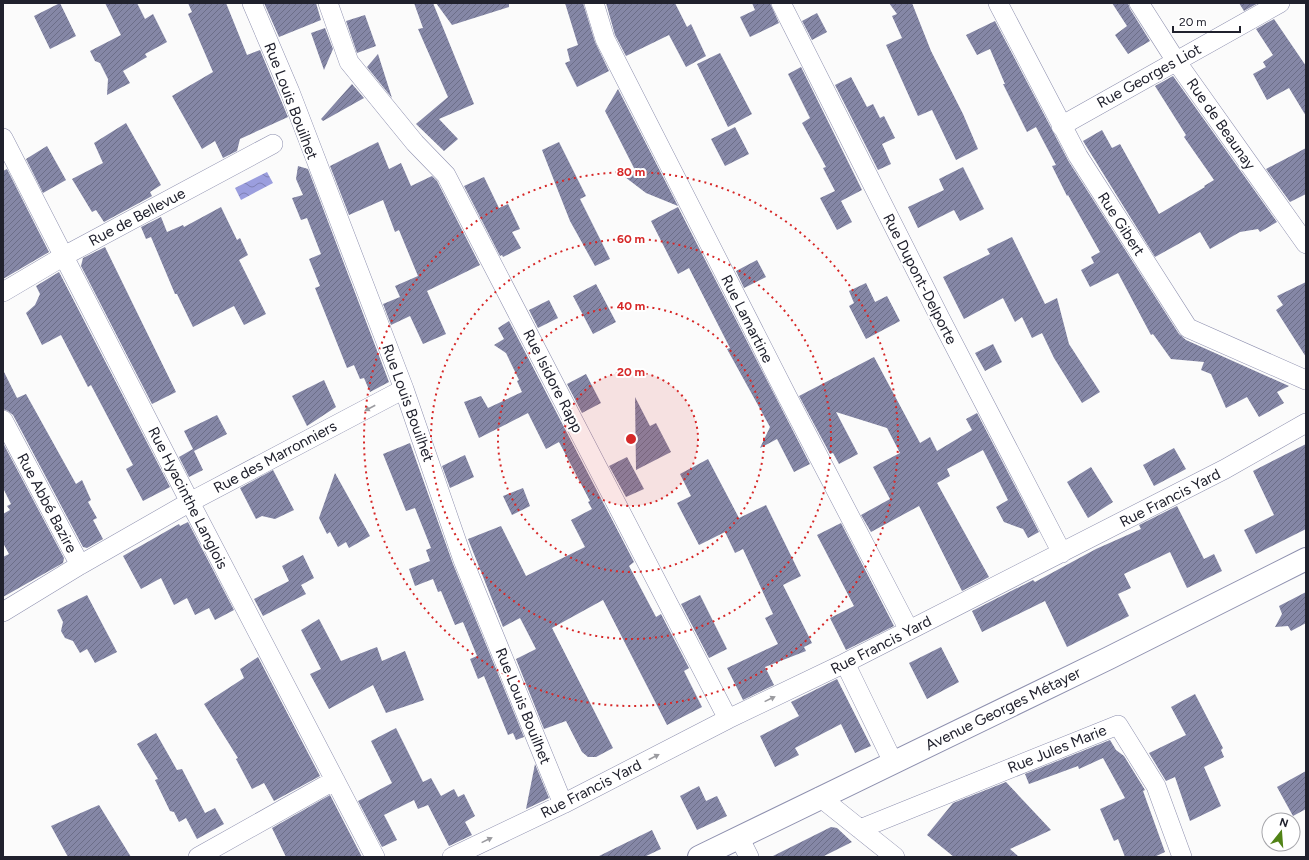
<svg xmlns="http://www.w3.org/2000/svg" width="1309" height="860" font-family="Figtree,sans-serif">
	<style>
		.water { fill: url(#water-waves) }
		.building { fill: url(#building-hatch) }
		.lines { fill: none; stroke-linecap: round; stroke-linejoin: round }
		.street-casing { stroke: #8e90af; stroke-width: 20 }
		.secondary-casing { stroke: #8e90af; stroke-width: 24 }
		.street { stroke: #fff; stroke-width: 19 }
		.secondary { stroke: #fff; stroke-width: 22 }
		.oneway { fill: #9b9ba0 }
		.ring { fill: none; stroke: #d62828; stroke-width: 2; stroke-dasharray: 2 4 }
		.labels { text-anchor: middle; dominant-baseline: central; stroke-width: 4; stroke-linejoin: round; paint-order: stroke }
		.street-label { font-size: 15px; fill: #20212d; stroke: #fff }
		.centre { fill: #d62828; stroke: #fff; stroke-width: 2 }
		.ring-label { font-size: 12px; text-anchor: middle; font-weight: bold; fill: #d62828; stroke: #fff; stroke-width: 4; stroke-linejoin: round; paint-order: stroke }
	</style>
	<defs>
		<pattern id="water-waves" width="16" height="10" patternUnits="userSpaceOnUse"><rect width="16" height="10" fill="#9b9ede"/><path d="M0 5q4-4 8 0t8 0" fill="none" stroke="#7e80b4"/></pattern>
		<pattern id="building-hatch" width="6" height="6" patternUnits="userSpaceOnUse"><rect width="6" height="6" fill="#8587a6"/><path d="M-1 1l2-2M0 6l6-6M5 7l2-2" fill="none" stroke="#6c6e88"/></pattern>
	</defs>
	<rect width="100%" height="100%" fill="#fbfbfb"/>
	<path class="water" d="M267,172L273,183L241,200L235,188Z"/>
	<path class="building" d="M60,3L76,36L50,49L34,16Z
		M105,3H137L145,19L153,14L167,42L145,54L147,57L123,71L130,83L107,95L108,79L100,63L95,61L90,51L121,35Z
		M188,3H226L247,55L260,50L288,117L240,139L237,151L223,158L215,141L202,149L172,96L213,72L188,14L192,12Z
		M264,3H316L321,20L279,37Z
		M414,3H433L474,104L439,119L458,139L444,151L416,124L448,97L418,29L423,28Z
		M436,3H509V7L452,25Z
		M565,3H583L595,42L609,71L577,87L565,63L570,61L567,49L578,45Z
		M606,3H675L687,27L691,24L706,56L686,67L669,35L626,56L615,35Z
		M752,3H770L779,23L750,37L740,17L755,10Z
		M889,3H912L931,51L963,114L978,149L956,160L932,110L918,116L886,45L902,38L892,16L897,14Z
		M1112,3H1128L1130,9L1150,41L1128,54L1115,35L1127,26Z
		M1239,3H1258L1244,11Z
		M817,13L827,32L812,40L802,21Z
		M365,15L376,46L357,53L346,21Z
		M1274,19L1306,66V116L1289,88L1267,100L1253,74L1266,67L1263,62L1273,55L1256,29Z
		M995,21L1069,162L1179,334L1186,340L1289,386L1277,392L1284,403L1259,417L1247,397L1226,408L1211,374L1201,370L1204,362L1171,359L1153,334L1151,335L1118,273L1090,287L1081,270L1094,263L1091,257L1100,252L1068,195L1067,196L1052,166L1056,165L1036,127L1027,132L1003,84H1005L990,49L977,55L966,35Z
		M325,28L333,49L324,70L311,33Z
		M720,53L752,114L728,127L697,64Z
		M378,54L392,98L367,67Z
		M801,67L862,190L841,201L852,222L837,230L820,198L835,191L823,168L826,167L802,123L810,118L788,74Z
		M1173,76L1277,222L1260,232L1258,229L1240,232L1210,249L1200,232L1155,257L1083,141L1102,130L1112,148L1120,144L1159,214L1205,187L1204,186L1214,180L1184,137L1186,135L1155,86Z
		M851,77L867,107L873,104L880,118L884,116L895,138L882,144L891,164L878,170L835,85Z
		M352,84L364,98L323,121L321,119Z
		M618,89L619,91L678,206L646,193L625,177L636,172L605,111Z
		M126,123L161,185L150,192L152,196L104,222L96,210L92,212L72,179L103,163L94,143Z
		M735,127L749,154L725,166L711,139Z
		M378,142L389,169L401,163L411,186L432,176L437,181L480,265L427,291L446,334L423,344L410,316L391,325L383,304L400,297L395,286L418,276L399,230L395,232L383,200L349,215L330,166Z
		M559,142L586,196L580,199L610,259L595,266L570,221L542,150Z
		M47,146L66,180L43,193L26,159Z
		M1306,148V194L1290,202L1266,169Z
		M298,166L308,169L389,382L370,392L364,378L360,379L354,365L347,368L315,288L320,286L309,259L321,254L307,218L301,220L292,198L303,195L296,179Z
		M963,167L984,209L960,221L954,210L918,228L908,207L944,190L939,179Z
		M7,169L49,252L3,279V171Z
		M484,177L499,208L508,204L520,229L512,232L521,248L503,257L502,255L500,256L464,186Z
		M221,207L237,240L240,238L248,255L239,260L266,314L244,325L234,306L193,327L177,294H175L151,237L146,239L141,227L161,217L167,232L183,225L184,227Z
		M678,207L810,464L794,472L777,439L760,448L770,427L727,349L730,348L689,268L678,274L651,221Z
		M1012,237L1045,304L1057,298L1069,344L1100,392L1082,403L1054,358L1042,333L1032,338L1022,317L1015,322L1003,298L964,319L943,277L990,254L987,249Z
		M105,247L176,392L152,404L81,266L83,258Z
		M757,260L766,277L744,288L736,271Z
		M59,272L170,487L143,501L126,469L133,465L91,385L88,387L61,335L42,345L26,313L35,305L40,294L36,286Z
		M1306,282V357L1276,310L1283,305L1277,296Z
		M866,283L875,302L887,296L900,321L866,339L849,306L854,303L849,291Z
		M596,284L616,322L593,334L573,296Z
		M549,300L558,318L538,328L529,310Z
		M509,321L634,562L629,566L656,617L661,614L689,668L684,671L702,707L667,725L603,600L552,628L613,748L596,757H588L582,752L566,721L544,729L516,659L536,649L520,618L503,627L468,539L501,526L526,576L585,547L571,520L592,509L588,502L590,501L559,442L546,449L528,413L479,438L464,402L481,396L488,408L522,392L517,381L519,380L506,353L494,345L504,339L498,328Z
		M993,344L1002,362L985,371L975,353Z
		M874,357L920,443L930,437L937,451L972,430L966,419L977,413L1039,532L1028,538L1023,529L1004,522L996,507L1008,500L983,450L947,469L950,476L937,483L989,577L962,591L919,506L871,532L861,515L890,499L873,467L900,453L887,428L836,412L858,454L839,464L833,453L830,454L799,396Z
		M3,370L17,398L26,394L76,484L82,480L91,500L88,502L97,518L93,520L103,539L87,548L83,547L13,415L8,411L3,409Z
		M586,374L601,403L582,413L567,384Z
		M324,380L336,407L307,426L292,396Z
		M635,397L650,426L656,423L671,452L636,470Z
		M217,415L227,434L194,451L203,470L189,477L179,457L193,449L184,431Z
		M3,443L64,558L63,563L3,597V557L9,554L3,543V514L10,510L7,506L11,504L3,488Z
		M410,443L453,564L524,737L516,740L513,733L508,735L484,676L478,679L470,659L477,656L463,622L455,625L441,591L438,592L433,579L415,586L409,569L430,561L426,550L431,548L415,508L406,511L383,454Z
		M1306,444V529L1256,554L1244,530L1274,515L1253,471Z
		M1174,448L1186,469L1154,486L1143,465Z
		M465,455L474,477L450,488L442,466Z
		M627,457L644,489L626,497L609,466Z
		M708,459L739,518L766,505L801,576L783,585L812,643L804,647L806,651L765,667L774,685L743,700L727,668L778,644L765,618L773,614L743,549L735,553L725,532L699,545L677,503L691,496L680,474Z
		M1091,467L1113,502L1088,518L1067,482Z
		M273,470L294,510L275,519L262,516L256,519L240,488Z
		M335,473L370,536L349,548L346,542L338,547L330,532L327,534L319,518Z
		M523,488L530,506L512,515L503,496Z
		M1177,506L1204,559L1214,554L1222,571L1187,588L1170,552L1124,574L1131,588L1118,594L1129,616L1067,647L1045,601L982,632L972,611L1033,580L1035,582L1096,549L1141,529L1139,525Z
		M188,522L234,610L215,620L209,608L195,615L187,598L174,605L161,578L141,589L123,556L179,524L180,526Z
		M841,523L894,626L846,650L830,618L854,606L817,535Z
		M303,555L314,578L301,585L306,594L263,616L254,599L289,581L282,566Z
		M1306,592V623L1291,631L1288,626L1275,627L1282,614L1279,606Z
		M87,595L117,652L95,663L87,649L80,653L73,641L65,638L61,631L63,622L57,610Z
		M700,595L727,649L709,658L681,604Z
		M319,619L341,661L377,647L382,661L405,651L424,700L386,713L373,685L329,709L310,674L321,669L301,630Z
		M941,647L959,682L927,699L909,663Z
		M258,657L320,776L274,801L264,783L252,789L236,759L238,758L204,704L244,678L240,669Z
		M837,679L871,746L855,753L841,724L795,748L799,755L775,767L760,736L799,716L791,702Z
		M1195,694L1223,748L1221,750L1224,757L1204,767L1221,806L1190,821L1175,777L1166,781L1149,753L1186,735L1171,707Z
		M396,728L423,782L431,778L441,796L454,789L458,797L464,794L475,816L465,822L472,835L449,846L428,805L418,809L414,800L384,815L397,840L382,847L358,801L392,783L371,741Z
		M156,733L177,770L182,769L205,813L215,808L224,824L197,839L186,818L179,822L174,812L170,811L155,780L158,779L137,744Z
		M1110,740L1116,750L1124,756L1145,790L1143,791L1165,852L1154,857H1125L1118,839L1114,841L1100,809L1125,798L1103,758L1079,769L1078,766L1029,784L1025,774Z
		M535,764L549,798L526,809Z
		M1306,771V809L1293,816L1277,787Z
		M1006,782L1051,830L1010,849L1019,857H954L927,835L953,803Z
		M699,786L706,801L717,796L727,816L697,830L680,796Z
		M330,795L362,857H286L272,828Z
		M99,805L131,857H68L51,826Z
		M831,827L837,828L852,842L822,857H771Z
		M652,830L661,849L644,857H597Z"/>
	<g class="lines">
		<defs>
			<path id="street" d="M252,3L290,92L404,389L463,560L563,804
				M328,3L349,62L415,143L446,175L728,719
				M594,3L605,39L787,396L909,630
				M781,3L940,318L1062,553
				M998,3L1078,156L1188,328L1306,380
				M1139,3L1176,61L1306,244
				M1061,126L1280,3
				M3,138L194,510L375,857
				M3,292L64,256L273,144
				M3,420L80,565
				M3,612L80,565L190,502L404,389
				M845,663L893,762
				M820,797L895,857
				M860,829L1118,725L1156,786L1182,857
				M739,837L749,857
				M198,857L335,780
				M452,857L563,804L728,719L845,663L1225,469L1306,423"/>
			<path id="secondary" d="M699,857L1109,658L1306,559"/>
		</defs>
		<use href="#street" class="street-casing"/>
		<use href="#secondary" class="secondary-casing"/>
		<use href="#street" class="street"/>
		<use href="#secondary" class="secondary"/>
	</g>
	<defs><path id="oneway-solid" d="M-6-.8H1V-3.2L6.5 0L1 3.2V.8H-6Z"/></defs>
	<g class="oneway">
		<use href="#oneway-solid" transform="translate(370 408) rotate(152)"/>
		<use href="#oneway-solid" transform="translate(770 699) rotate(-26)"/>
		<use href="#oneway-solid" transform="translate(654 757) rotate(-27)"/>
		<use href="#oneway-solid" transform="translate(487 840) rotate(-26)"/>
	</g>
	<circle cx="631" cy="439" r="67" fill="#d62828" fill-opacity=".12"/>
	<g class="ring">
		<circle cx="631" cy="439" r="67"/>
		<circle cx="631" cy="439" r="133"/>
		<circle cx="631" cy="439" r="200"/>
		<circle cx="631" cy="439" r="267"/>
	</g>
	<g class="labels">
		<g class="street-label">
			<text transform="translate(1149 76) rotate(-29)">Rue Georges Liot</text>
			<text transform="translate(291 101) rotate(69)">Rue Louis Bouilhet</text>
			<text transform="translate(1221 124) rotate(55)">Rue de Beaunay</text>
			<text transform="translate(137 217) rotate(-28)">Rue de Bellevue</text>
			<text transform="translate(1121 224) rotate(57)">Rue Gibert</text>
			<text transform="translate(920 279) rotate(63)">Rue Dupont-Delporte</text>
			<text transform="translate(747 319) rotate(63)">Rue Lamartine</text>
			<text transform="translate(553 381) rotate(63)">Rue Isidore Rapp</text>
			<text transform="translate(408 403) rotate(70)">Rue Louis Bouilhet</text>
			<text transform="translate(275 457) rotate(-28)">Rue des Marronniers</text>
			<text transform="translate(188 498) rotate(63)">Rue Hyacinthe Langlois</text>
			<text transform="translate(1170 498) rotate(-27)">Rue Francis Yard</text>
			<text transform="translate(47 503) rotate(62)">Rue Abbé Bazire</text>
			<text transform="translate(881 645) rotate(-27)">Rue Francis Yard</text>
			<text transform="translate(523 706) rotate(68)">Rue Louis Bouilhet</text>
			<text transform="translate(1003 709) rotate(-26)">Avenue Georges Métayer</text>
			<text transform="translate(1057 749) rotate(-22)">Rue Jules Marie</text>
			<text transform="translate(591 789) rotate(-27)">Rue Francis Yard</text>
		</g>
	</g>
	<circle cx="631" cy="439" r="6" class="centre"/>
	<g class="ring-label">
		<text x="631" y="176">80 m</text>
		<text x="631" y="243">60 m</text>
		<text x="631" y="310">40 m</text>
		<text x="631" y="376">20 m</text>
	</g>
	<rect width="1309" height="860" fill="none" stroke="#20212d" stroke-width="8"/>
	<g transform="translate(1281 832) rotate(17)"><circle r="19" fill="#ffffff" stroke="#a6a6ab"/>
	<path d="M0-3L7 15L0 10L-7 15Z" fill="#518316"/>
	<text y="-6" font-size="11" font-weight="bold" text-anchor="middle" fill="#20212d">N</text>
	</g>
	<path d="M1173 26v6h67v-6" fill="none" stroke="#20212d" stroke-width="2"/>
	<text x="1179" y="26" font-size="12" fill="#20212d" stroke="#ffffff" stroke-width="3" paint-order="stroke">20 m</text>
</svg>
